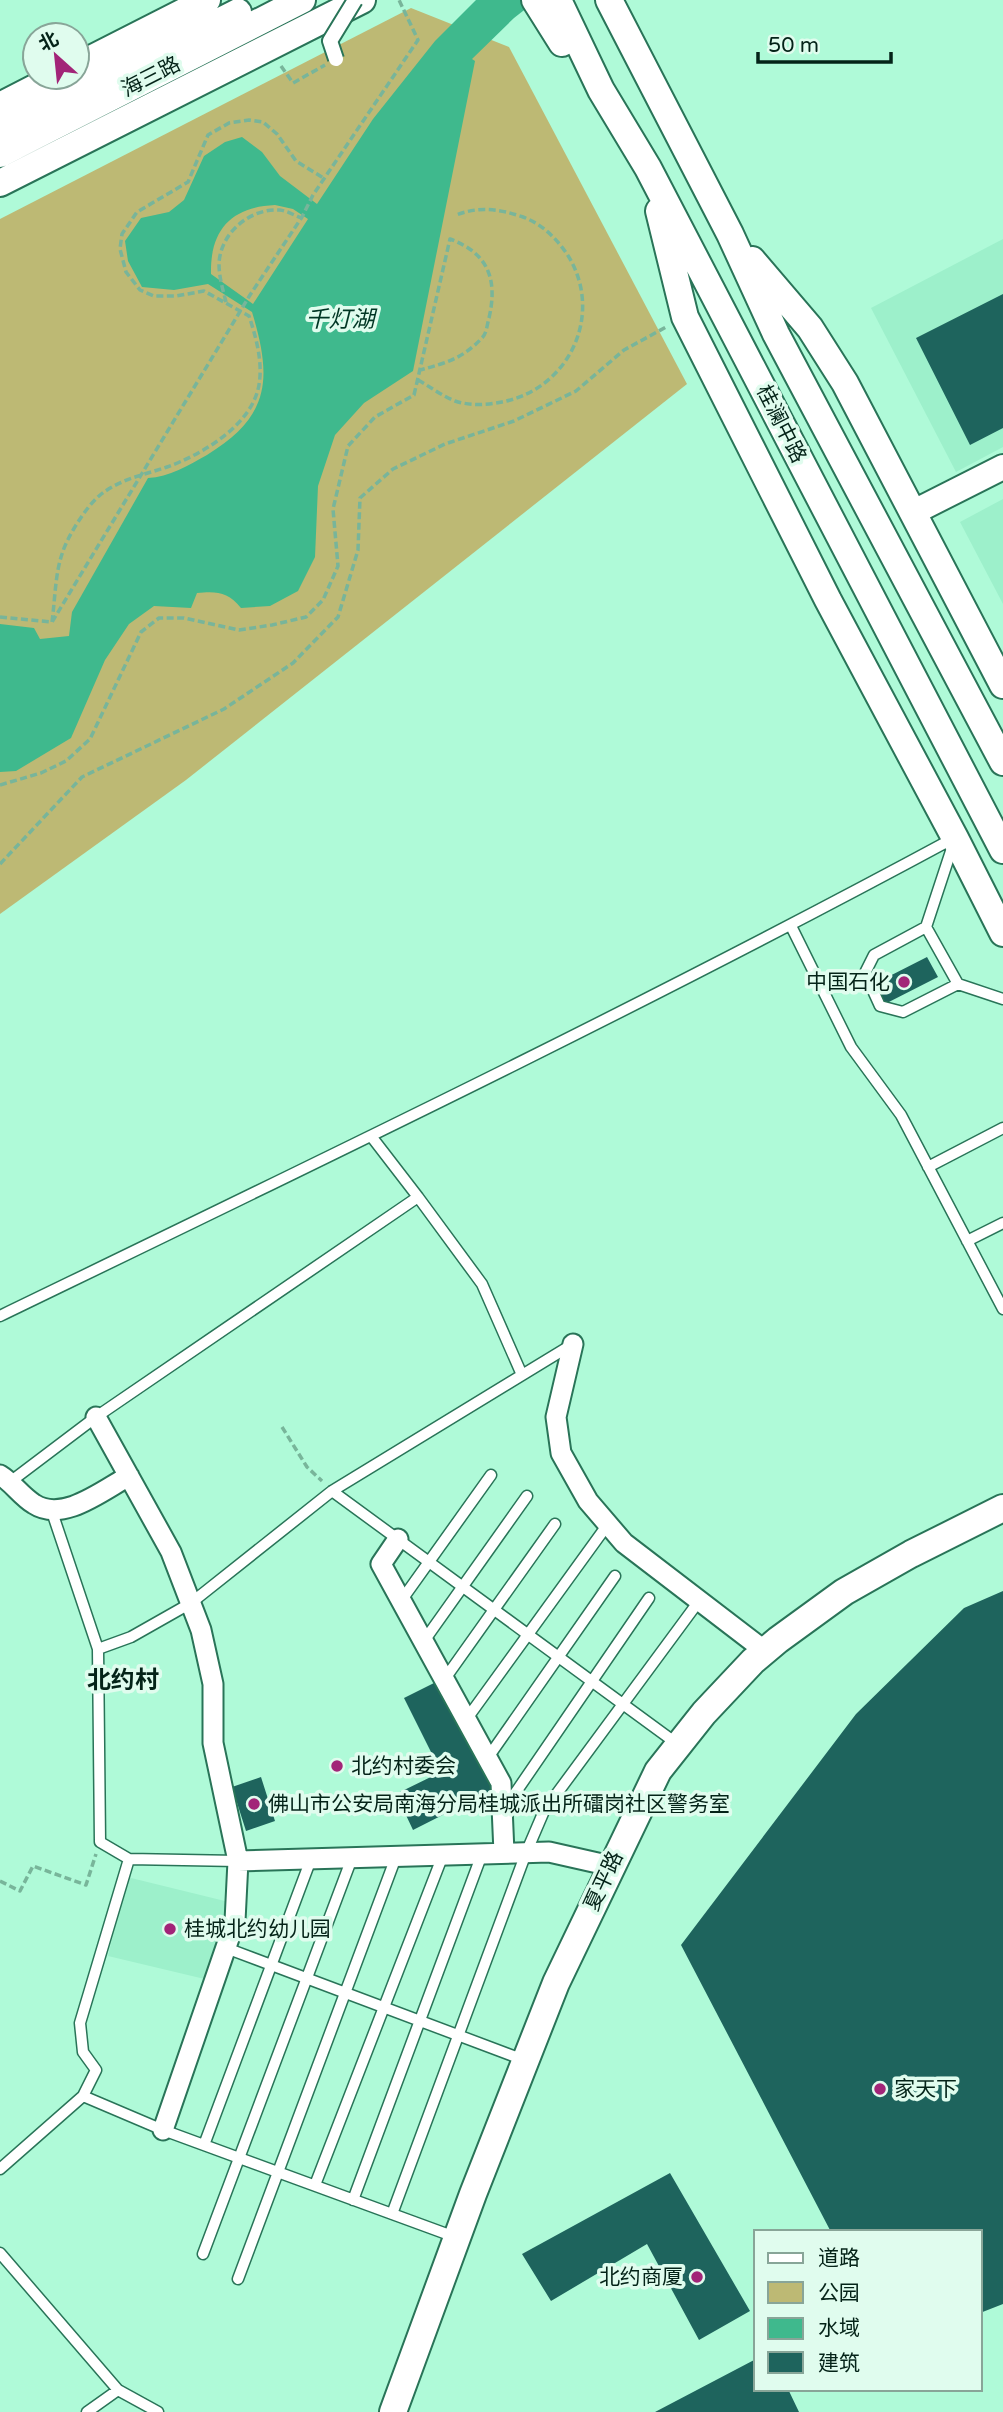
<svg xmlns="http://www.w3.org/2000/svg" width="1003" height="2412" font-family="'Varela Round','Noto Sans SC',sans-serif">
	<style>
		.built { fill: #9df0cb }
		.green { fill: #bdb974 }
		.water { fill: #3fb98d; fill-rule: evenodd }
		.building { fill: #1e645d }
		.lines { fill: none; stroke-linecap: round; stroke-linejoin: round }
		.service-casing { stroke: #297458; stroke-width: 13 }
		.minor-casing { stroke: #297458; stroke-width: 23 }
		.tertiary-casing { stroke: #297458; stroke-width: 28 }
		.secondary-casing { stroke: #297458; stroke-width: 30 }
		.path { stroke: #78b59a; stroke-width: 3.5; stroke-dasharray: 7 3.5; stroke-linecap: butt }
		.service { stroke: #fff; stroke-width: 10 }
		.minor { stroke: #fff; stroke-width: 19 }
		.tertiary { stroke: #fff; stroke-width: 24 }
		.secondary { stroke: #fff; stroke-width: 26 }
		.pedestrian-bridge-casing { stroke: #297458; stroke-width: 18; stroke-linecap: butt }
		.pedestrian-bridge { stroke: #fff; stroke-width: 14 }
		.poi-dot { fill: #a22578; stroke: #e0fcee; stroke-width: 2.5 }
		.labels { text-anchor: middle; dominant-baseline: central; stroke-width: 7; stroke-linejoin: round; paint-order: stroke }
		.street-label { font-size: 21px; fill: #042318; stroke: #e0fcee }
		.poi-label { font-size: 21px; fill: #042318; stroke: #e0fcee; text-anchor: start }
		.water-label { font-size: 23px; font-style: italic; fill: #003624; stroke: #e0fcee }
		.quarter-label { font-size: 24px; font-weight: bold; fill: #042318; stroke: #e0fcee }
	</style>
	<rect width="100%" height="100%" fill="#affad8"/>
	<path class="built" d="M1003,239V447L956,472L871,308Z
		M1003,499V604L960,522Z
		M127,1877L233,1903L213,1981L108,1956Z"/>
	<path class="green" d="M411,8L509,47L687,384L186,780L0,914V219Z"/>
	<path class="water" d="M476,0H537L514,18L472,59L475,61L413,371L364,403L335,435L318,486L315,557L298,591L270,606L241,608C228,592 217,591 197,593L191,608L154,606L129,624L105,660L71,738L16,771L0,772V624L34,628L40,639L69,636L72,612L148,478C169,477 189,465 207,455C271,416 272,378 252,312L208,284L174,290L142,287L128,261L125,241L141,218L169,212L184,200L204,156L225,142L242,137L262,152L280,176L317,204L373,119L435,41ZM275,205L293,209L308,219L253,304L211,274C210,230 231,207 275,205Z"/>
	<path class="building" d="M1003,294V428L970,445L916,338Z
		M927,957L938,977L881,1006L870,986Z
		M1003,1591V2304L980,2313V2232H831L681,1945L856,1714L964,1608Z
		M440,1680L494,1789L413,1830L396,1794L441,1772L404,1698Z
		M261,1777L275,1821L246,1831L232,1787Z
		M670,2173L750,2311L699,2340L647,2244L551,2301L522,2254Z
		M756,2359V2389H788L799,2412H655Z"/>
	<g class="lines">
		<defs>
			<path id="service" d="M953,845L926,927L958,984L1003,999
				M791,926L851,1047L901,1115L1003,1309
				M926,927L874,955L865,973L880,1006L903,1012L958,984
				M371,1136L418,1197L482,1284L522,1375
				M928,1167L1003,1128
				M967,1241L1003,1223
				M0,1316C320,1161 641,1007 954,838
				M10,1482L96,1417L418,1197
				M332,1491L676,1743
				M52,1512L98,1649L100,1842L129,1859
				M401,1601L491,1475
				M424,1641L527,1496
				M98,1649L131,1637L191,1603L332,1491L573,1344
				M444,1680L555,1524
				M466,1720L608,1524
				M487,1759L615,1576
				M505,1808L649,1598
				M226,1948L524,2060
				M83,2096L163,2130L455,2237
				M204,2145L311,1859
				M0,2169L83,2096L96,2070L83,2052L80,2023L129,1859L238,1861
				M315,2185L443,1855
				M353,2200L482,1854
				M392,2214L526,1853L544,1811L699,1601
				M0,2253L118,2390
				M203,2254L352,1858
				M238,2279L396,1857
				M87,2412L118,2390L158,2412"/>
			<path id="minor" d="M573,1344L556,1417L561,1453L588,1501L624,1543L765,1651
				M96,1417L171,1552L201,1630L213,1684V1743L238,1861L235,1921L163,2130
				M0,1475C13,1483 21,1496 34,1504C63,1523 103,1490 129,1476
				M398,1539L381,1564L501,1783L504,1853
				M238,1861L549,1852L611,1866"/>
			<path id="tertiary" d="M914,512L1003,467"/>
			<path id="secondary" d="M535,0L562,43
				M558,0L601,90L648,168L1003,850
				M609,0L730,234L776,334L1003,762
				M77,66L207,0
				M0,106L56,77
				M0,133L238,12
				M0,154L302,0
				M0,183L362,0
				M659,211L685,317L828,600L955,838L1003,933
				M752,260L810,328L845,383L1003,685
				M393,2412L473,2194L556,1983L658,1771L704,1713L753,1661L778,1640L844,1592L911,1554L1003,1508"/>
		</defs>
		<use href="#service" class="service-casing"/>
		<use href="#minor" class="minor-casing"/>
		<use href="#tertiary" class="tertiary-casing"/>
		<use href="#secondary" class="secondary-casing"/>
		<path class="path" d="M281,66L293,83L325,65
			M226,302C223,290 219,277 219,264C220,233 250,208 280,210C287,211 294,215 301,218
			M418,380C429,386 442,396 455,401C470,406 488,405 502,402C570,389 605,313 567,254C556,238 542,224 523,217C500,209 479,206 456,215
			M0,617L52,622L250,295L302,217L313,195L418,40L399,0
			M52,622C55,600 55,575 62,554C67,537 86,507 99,496C119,479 144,475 167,467C203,454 252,425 259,385C263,362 256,337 249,316L204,291L176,296H154L140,290L126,272L120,249L122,234L137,212L188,182L208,135L229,123L249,120L263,122L277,134L296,161L325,179
			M0,785L41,773L66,761L90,739L141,632L159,618H184L239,630L272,625L306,617L323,600L338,566L333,509L348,446L375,417L414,395L450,239C488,253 498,279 489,318C487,324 487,333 482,338C462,359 446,363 420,370
			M0,864L82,777L224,709L293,663L338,617L358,550L360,498L393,469L445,444L514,421L576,391L624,350L668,326
			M282,1427L307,1467L322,1481
			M0,1881L20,1891L33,1866L86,1885L96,1854"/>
		<use href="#service" class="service"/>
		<use href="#minor" class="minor"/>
		<use href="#tertiary" class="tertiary"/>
		<use href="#secondary" class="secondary"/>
		<defs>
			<path id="pedestrian-bridge" d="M336,59L330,41L355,0"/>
		</defs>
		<use href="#pedestrian-bridge" class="pedestrian-bridge-casing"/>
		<use href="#pedestrian-bridge" class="pedestrian-bridge"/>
	</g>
	<g class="poi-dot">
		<circle cx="904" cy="982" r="7"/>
		<circle cx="337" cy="1766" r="7"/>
		<circle cx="254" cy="1804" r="7"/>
		<circle cx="170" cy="1929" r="7"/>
		<circle cx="880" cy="2089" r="7"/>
		<circle cx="697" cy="2277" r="7"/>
	</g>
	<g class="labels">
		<g class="street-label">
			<text transform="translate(151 77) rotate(-27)">海三路</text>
			<text transform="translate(781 424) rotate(63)">桂澜中路</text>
			<text transform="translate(604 1881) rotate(-65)">夏平路</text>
		</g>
		<g class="poi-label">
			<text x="890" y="982" text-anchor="end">中国石化</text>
			<text x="351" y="1766">北约村委会</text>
			<text x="268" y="1804">佛山市公安局南海分局桂城派出所礌岗社区警务室</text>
			<text x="184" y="1929">桂城北约幼儿园</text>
			<text x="894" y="2089">家天下</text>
			<text x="683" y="2277" text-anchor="end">北约商厦</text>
		</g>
		<g class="water-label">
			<text x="340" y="320">千灯湖</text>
		</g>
		<g class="quarter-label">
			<text x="123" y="1680">北约村</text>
		</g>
	</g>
	<rect x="754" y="2230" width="228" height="161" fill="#e0fcee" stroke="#88a598" stroke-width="2"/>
	<rect x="768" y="2253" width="35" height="10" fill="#ffffff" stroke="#88a598" stroke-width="2"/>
	<text x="818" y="2265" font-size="21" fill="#042318">道路</text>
	<rect x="768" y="2282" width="35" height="21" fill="#bdb974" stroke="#88a598" stroke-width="2"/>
	<text x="818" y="2300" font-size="21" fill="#042318">公园</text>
	<rect x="768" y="2318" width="35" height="21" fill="#3fb98d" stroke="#88a598" stroke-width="2"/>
	<text x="818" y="2335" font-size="21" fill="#042318">水域</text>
	<rect x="768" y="2352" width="35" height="21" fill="#1e645d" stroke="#88a598" stroke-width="2"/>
	<text x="818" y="2370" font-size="21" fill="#042318">建筑</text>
	<g transform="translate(56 56) rotate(333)"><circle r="33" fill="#e0fcee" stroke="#88a598" stroke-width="2"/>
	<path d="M0-5L12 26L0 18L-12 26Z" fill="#a22578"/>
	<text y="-10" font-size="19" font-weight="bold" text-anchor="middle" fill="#042318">北</text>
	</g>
	<path d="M758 52v10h133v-10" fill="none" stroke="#042318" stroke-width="3.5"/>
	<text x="768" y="52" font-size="21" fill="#042318" stroke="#e0fcee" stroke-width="5" paint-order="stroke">50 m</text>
</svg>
